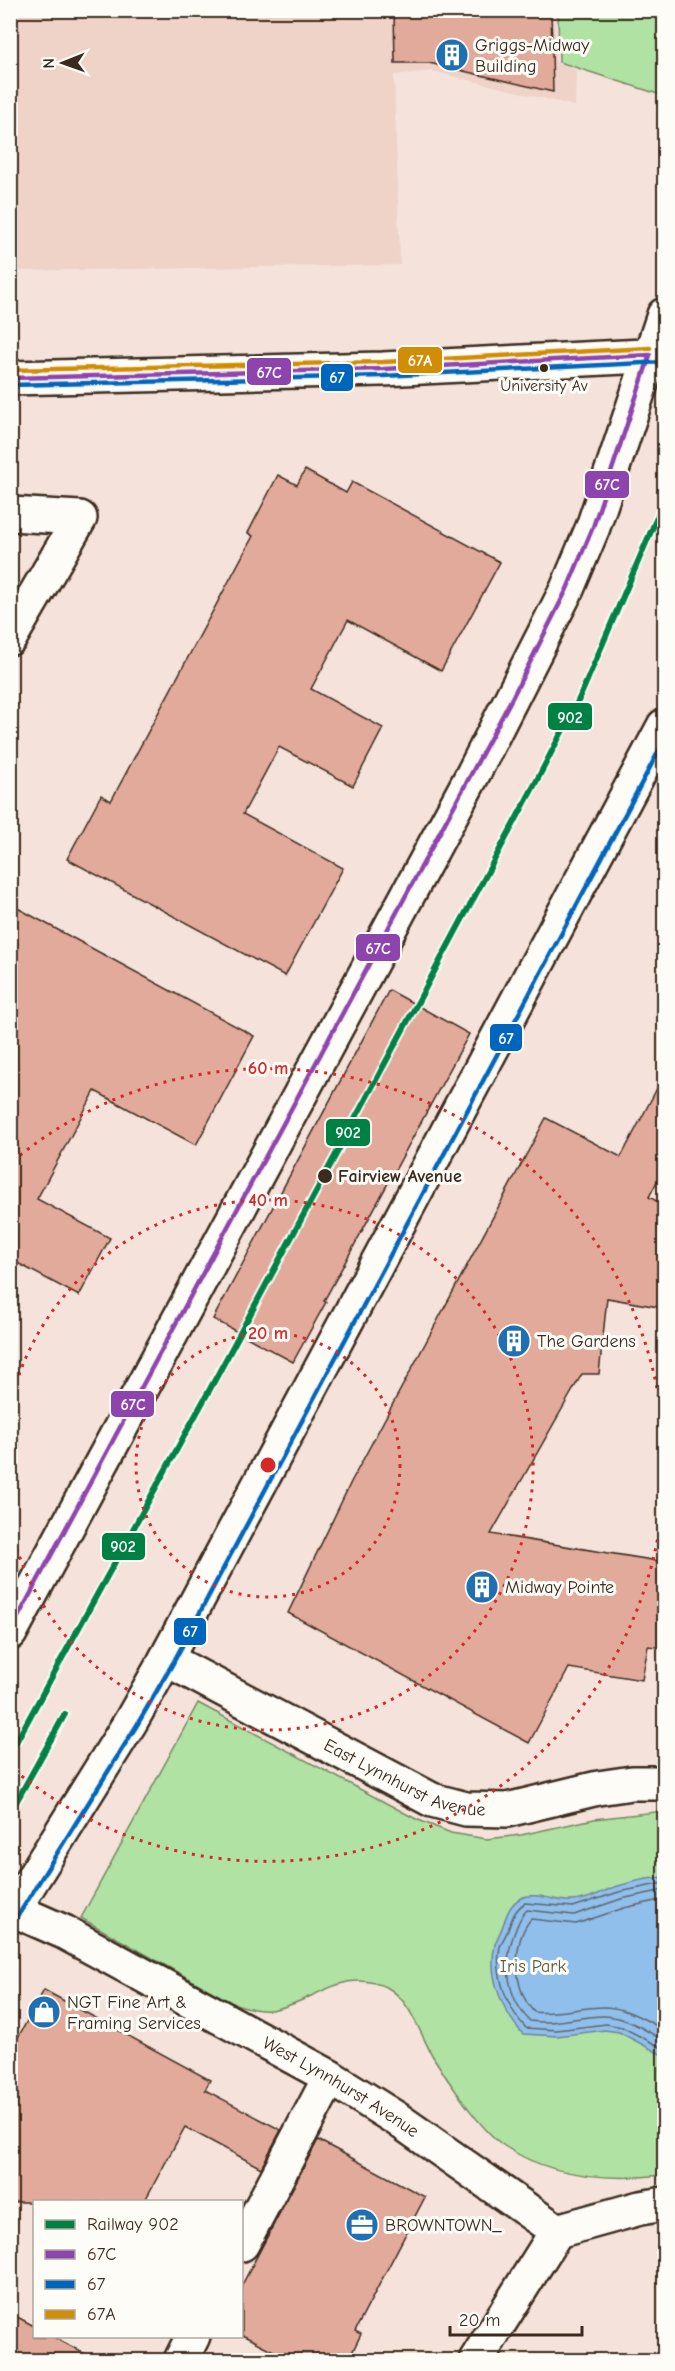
<svg xmlns="http://www.w3.org/2000/svg" width="675" height="2371" font-family="'Comic Neue',sans-serif">
	<style>
		.built { fill: #efd2c8 }
		.green { fill: #afe2a3; stroke: #758660; stroke-width: 1.5 }
		.water { fill: #90bfeb; stroke: #6e8399; stroke-width: 1.5 }
		.lines { fill: none; stroke-linecap: round; stroke-linejoin: round }
		.shore { stroke: #5d6670; stroke-width: 1.5 }
		.building { fill: #e2aa9a; stroke: #3b2a1e; stroke-width: 1.5 }
		.minor-casing { stroke: #3b2a1e; stroke-width: 38 }
		.major-casing { stroke: #3b2a1e; stroke-width: 38 }
		.minor { stroke: #fdfcf7; stroke-width: 33 }
		.major { stroke: #fdfcf7; stroke-width: 33 }
		.bus-1-casing { stroke: #fdfcf7; stroke-width: 9 }
		.bus-2-casing { stroke: #fdfcf7; stroke-width: 9 }
		.bus-3-casing { stroke: #fdfcf7; stroke-width: 9 }
		.bus-1 { stroke: #8e44ad; stroke-width: 4.5 }
		.bus-2 { stroke: #0065bd; stroke-width: 4.5 }
		.bus-3 { stroke: #d18d06; stroke-width: 4.5 }
		.rail-1-casing { stroke: #fdfcf7; stroke-width: 10 }
		.rail-1 { stroke: #008144; stroke-width: 6 }
		.ring { fill: none; stroke: #d62828; stroke-width: 3; stroke-dasharray: 3 6 }
		.bus-dot { fill: #3b2a1e; stroke: #fdfcf7; stroke-width: 2 }
		.labels { text-anchor: middle; dominant-baseline: central; stroke-width: 6; stroke-linejoin: round; paint-order: stroke }
		.bus-label { font-size: 16px; fill: #3b2a1e; stroke: #fdfcf7 }
		.poi-label { font-size: 18px; fill: #3b2a1e; stroke: #fdfcf7; text-anchor: start }
		.stop-label { font-size: 18px; font-weight: bold; fill: #3b2a1e; stroke: #fdfcf7; text-anchor: start }
		.street-label { font-size: 18px; fill: #3b2a1e; stroke: #fdfcf7 }
		.park-label { font-size: 18px; fill: #58583f; stroke: #fdfcf7 }
		.centre { fill: #d62828; stroke: #fdfcf7; stroke-width: 3 }
		.ring-label { font-size: 18px; text-anchor: middle; font-weight: bold; fill: #d62828; stroke: #fdfcf7; stroke-width: 6; stroke-linejoin: round; paint-order: stroke }
		.line-badge { stroke: #fdfcf7; stroke-width: 2 }
		.badge-label { font-size: 16px; text-anchor: middle; font-weight: bold; fill: #fff }
	</style>
	<rect width="100%" height="100%" fill="#f5e3db"/>
	<filter id="ink" filterUnits="userSpaceOnUse"><feTurbulence type="fractalNoise" baseFrequency=".0167" numOctaves="2"/><feDisplacementMap in="SourceGraphic" scale="12" xChannelSelector="R" yChannelSelector="G"/><feConvolveMatrix kernelMatrix="1 2 1 2 8 2 1 2 1" color-interpolation-filters="sRGB"/></filter>
	<g filter="url(#ink)">
		<path class="built" d="M10,11H555L556,62L576,70L575,106L432,71L394,75L400,265L11,271Z"/>
		<path class="green" d="M558,11H664V96L559,62Z
			M198,1703L416,1819L451,1833L487,1839L521,1835L594,1819L664,1811V2175C609,2181 550,2178 503,2145C480,2129 447,2080 432,2055C421,2035 409,1999 388,1988C344,1966 316,2001 276,2009C261,2013 246,2007 232,2003L81,1918Z"/>
		<path class="water" d="M664,1877V2056L619,2032L605,2030L557,2036L523,2034C503,2012 487,1976 495,1945C496,1939 500,1934 502,1928C506,1917 509,1904 521,1898C535,1891 556,1902 571,1901C586,1901 601,1892 615,1887C630,1882 648,1878 664,1877Z"/>
		<g class="lines">
			<path class="shore" d="M664,1883L619,1892L573,1907L525,1903C514,1910 512,1919 508,1930C506,1935 502,1941 500,1947C494,1974 507,2008 526,2028L557,2030L606,2024L622,2027L664,2049
				M664,1890L621,1899L574,1915L527,1910C519,1917 518,1925 514,1934C503,1963 507,1998 530,2021C556,2025 579,2016 604,2016C626,2016 647,2031 664,2041
				M664,1899L624,1908L576,1924L531,1919C511,1942 513,1991 534,2012C559,2015 580,2007 604,2007C625,2007 646,2020 664,2030"/>
		</g>
		<path class="building" d="M394,10H551L553,92L429,63H395Z
			M305,470L346,493L352,482L500,562L441,671L348,620L311,689L383,728L353,786L279,747L243,814L343,868L285,976L67,859L101,795L111,801L253,536L248,533L278,475L297,485Z
			M10,904L254,1036L196,1145L95,1091L37,1199L110,1238L79,1296L10,1259Z
			M389,990L469,1034L324,1301L326,1302L293,1362L213,1319Z
			M664,1075V1168L649,1197L664,1205V1308L607,1298L599,1374H582L491,1534L664,1562V1648L648,1646L642,1680L569,1668L529,1743L288,1613L351,1482L546,1118L621,1157Z
			M44,1990L210,2080L205,2090L281,2130L261,2168L185,2127L144,2202H10V2052Z
			M318,2140L425,2197L355,2331L361,2334L348,2361H293L242,2335V2285Z
			M10,2313L34,2326V2337H54L98,2361H10Z"/>
		<g class="lines">
			<defs>
				<g id="minor">
					<path d="M10,378L383,369L664,355"/>
					<path d="M10,514L80,518L10,638"/>
					<path id="s1" d="M166,1659L432,1800L466,1809L507,1810L598,1788L632,1783H664"/>
					<path id="s2" d="M14,1910L64,1932L330,2077L397,2119L557,2231"/>
					<path d="M557,2231L640,2208L664,2204"/>
					<path d="M242,2244L330,2077"/>
					<path d="M181,2360L193,2336"/>
					<path d="M476,2360L557,2231"/>
				</g>
				<path id="major" d="M10,1633L473,774L567,589L593,527L664,315
					M10,1915L131,1721L166,1659L664,726"/>
			</defs>
			<use href="#minor" class="minor-casing"/>
			<use href="#major" class="major-casing"/>
			<use href="#minor" class="minor"/>
			<use href="#major" class="major"/>
			<defs>
				<path id="bus-1" d="M10,378L383,369L650,355L593,527L567,589L512,698L10,1632"/>
				<path id="bus-2" d="M10,385L383,376L664,362
					M16,1919L137,1725L173,1663L664,741"/>
				<path id="bus-3" d="M10,370L383,362L650,348"/>
			</defs>
			<use href="#bus-1" class="bus-1-casing"/>
			<use href="#bus-2" class="bus-2-casing"/>
			<use href="#bus-3" class="bus-3-casing"/>
			<use href="#bus-1" class="bus-1"/>
			<use href="#bus-2" class="bus-2"/>
			<use href="#bus-3" class="bus-3"/>
			<defs>
				<path id="rail-1" d="M10,1753L210,1389L535,784L579,699L664,501
					M10,1813L65,1714"/>
			</defs>
			<use href="#rail-1" class="rail-1-casing"/>
			<use href="#rail-1" class="rail-1"/>
		</g>
	</g>
	<g class="ring">
		<circle cx="268" cy="1465" r="132"/>
		<path d="M11 1401A265 265 0 1 1 11 1529"/>
		<path d="M664 1486A397 397 0 0 1 13 1769M13 1161A397 397 0 0 1 664 1444"/>
	</g>
	<defs>
		<symbol id="building-disc" viewBox="-11 -11 22 22"><circle r="9.5" fill="#1f6fb2" stroke="#fdfcf7"/><path d="M-4-6H4V6H1V3H-1V6H-4ZM-2.5-4.3h1.7v1.8h-1.7ZM.8-4.3h1.7v1.8H.8ZM-2.5-1h1.7V.8h-1.7ZM.8-1h1.7V.8H.8Z" fill="#fff"/></symbol>
		<symbol id="shop-disc" viewBox="-11 -11 22 22"><circle r="9.5" fill="#1f6fb2" stroke="#fdfcf7"/><path d="M-5-2.5h2.3a2.7 3.5 0 0 1 5.4 0H5L5.5 6h-11ZM-1.5-2.5h3a1.5 2.3 0 0 0-3 0Z" fill="#fff"/></symbol>
		<symbol id="office-disc" viewBox="-11 -11 22 22"><circle r="9.5" fill="#1f6fb2" stroke="#fdfcf7"/><path d="M-6-3h4V-5.5h4V-3h4V5H-6ZM-1-4.5V-3h2v-1.5ZM-6 0V1H6V0Z" fill="#fff"/></symbol>
	</defs>
	<g fill-rule="evenodd">
		<use href="#building-disc" x="433" y="36" width="38" height="38"/>
		<use href="#building-disc" x="495" y="1322" width="38" height="38"/>
		<use href="#building-disc" x="463" y="1568" width="38" height="38"/>
		<use href="#shop-disc" x="25" y="1993" width="38" height="38"/>
		<use href="#office-disc" x="343" y="2206" width="38" height="38"/>
	</g>
	<g class="bus-dot">
		<circle cx="544" cy="368" r="5"/>
		<circle cx="325" cy="1176" r="8"/>
	</g>
	<g class="labels">
		<g class="bus-label">
			<text x="544" y="386">University Av</text>
		</g>
		<g class="poi-label">
			<text x="475" y="45">Griggs-Midway<tspan x="475" dy="21">Building</tspan></text>
			<text x="537" y="1341">The Gardens</text>
			<text x="505" y="1587">Midway Pointe</text>
			<text x="67" y="2002">NGT Fine Art &amp;<tspan x="67" dy="21">Framing Services</tspan></text>
			<text x="385" y="2225">BROWNTOWN_</text>
		</g>
		<g class="stop-label">
			<text x="338" y="1176">Fairview Avenue</text>
		</g>
		<g class="street-label">
			<text stroke="none"><textPath href="#s1" startOffset="268">East Lynnhurst Avenue</textPath></text>
			<text stroke="none"><textPath href="#s2" startOffset="372">West Lynnhurst Avenue</textPath></text>
		</g>
		<g class="park-label">
			<text x="533" y="1966">Iris Park</text>
		</g>
	</g>
	<circle cx="268" cy="1465" r="9" class="centre"/>
	<g class="ring-label">
		<text x="268" y="1074">60 m</text>
		<text x="268" y="1206">40 m</text>
		<text x="268" y="1339">20 m</text>
	</g>
	<g class="line-badge">
		<rect x="397" y="346" width="46" height="28" rx="6" fill="#d18d06"/>
		<rect x="246" y="357" width="46" height="29" rx="6" fill="#8e44ad"/>
		<rect x="320" y="363" width="34" height="29" rx="6" fill="#0065bd"/>
		<rect x="584" y="470" width="46" height="29" rx="6" fill="#8e44ad"/>
		<rect x="547" y="702" width="46" height="29" rx="6" fill="#008144"/>
		<rect x="355" y="933" width="46" height="29" rx="6" fill="#8e44ad"/>
		<rect x="489" y="1023" width="34" height="29" rx="6" fill="#0065bd"/>
		<rect x="325" y="1118" width="46" height="29" rx="6" fill="#008144"/>
		<rect x="110" y="1390" width="45" height="28" rx="6" fill="#8e44ad"/>
		<rect x="101" y="1532" width="45" height="29" rx="6" fill="#008144"/>
		<rect x="173" y="1617" width="34" height="29" rx="6" fill="#0065bd"/>
	</g>
	<g class="badge-label">
		<text x="420" y="366">67A</text>
		<text x="269" y="378">67C</text>
		<text x="337" y="383">67</text>
		<text x="607" y="490">67C</text>
		<text x="570" y="723">902</text>
		<text x="378" y="954">67C</text>
		<text x="506" y="1044">67</text>
		<text x="348" y="1138">902</text>
		<text x="133" y="1410">67C</text>
		<text x="123" y="1552">902</text>
		<text x="190" y="1637">67</text>
	</g>
	<rect width="675" height="2371" fill="none" stroke="#fdfcf7" stroke-width="36"/>
	<rect x="18" y="18" width="639" height="2335" fill="none" stroke="#3b2a1e" stroke-width="2" filter="url(#ink)"/>
	<rect x="33" y="2200" width="210" height="138" fill="#fdfcf7" stroke="#afa8a0" stroke-width="1.5"/>
	<rect x="45" y="2220" width="30" height="9" fill="#008144" stroke="#afa8a0" stroke-width="1.5"/>
	<text x="87" y="2230" font-size="18" fill="#3b2a1e">Railway 902</text>
	<rect x="45" y="2250" width="30" height="9" fill="#8e44ad" stroke="#afa8a0" stroke-width="1.5"/>
	<text x="87" y="2260" font-size="18" fill="#3b2a1e">67C</text>
	<rect x="45" y="2280" width="30" height="9" fill="#0065bd" stroke="#afa8a0" stroke-width="1.5"/>
	<text x="87" y="2290" font-size="18" fill="#3b2a1e">67</text>
	<rect x="45" y="2310" width="30" height="9" fill="#d18d06" stroke="#afa8a0" stroke-width="1.5"/>
	<text x="87" y="2320" font-size="18" fill="#3b2a1e">67A</text>
	<g transform="translate(63 63) rotate(269)" stroke="#fdfcf7" stroke-width="4.5" paint-order="stroke">
	<path d="M0-4.5L10 22L0 15L-10 22Z" fill="#3b2a1e"/>
	<text y="-9" font-size="16" font-weight="bold" text-anchor="middle" fill="#3b2a1e">N</text>
	</g>
	<path d="M450 2326v9h132v-9" fill="none" stroke="#3b2a1e" stroke-width="3"/>
	<text x="459" y="2326" font-size="18" fill="#3b2a1e" stroke="#fdfcf7" stroke-width="4.5" paint-order="stroke">20 m</text>
</svg>
